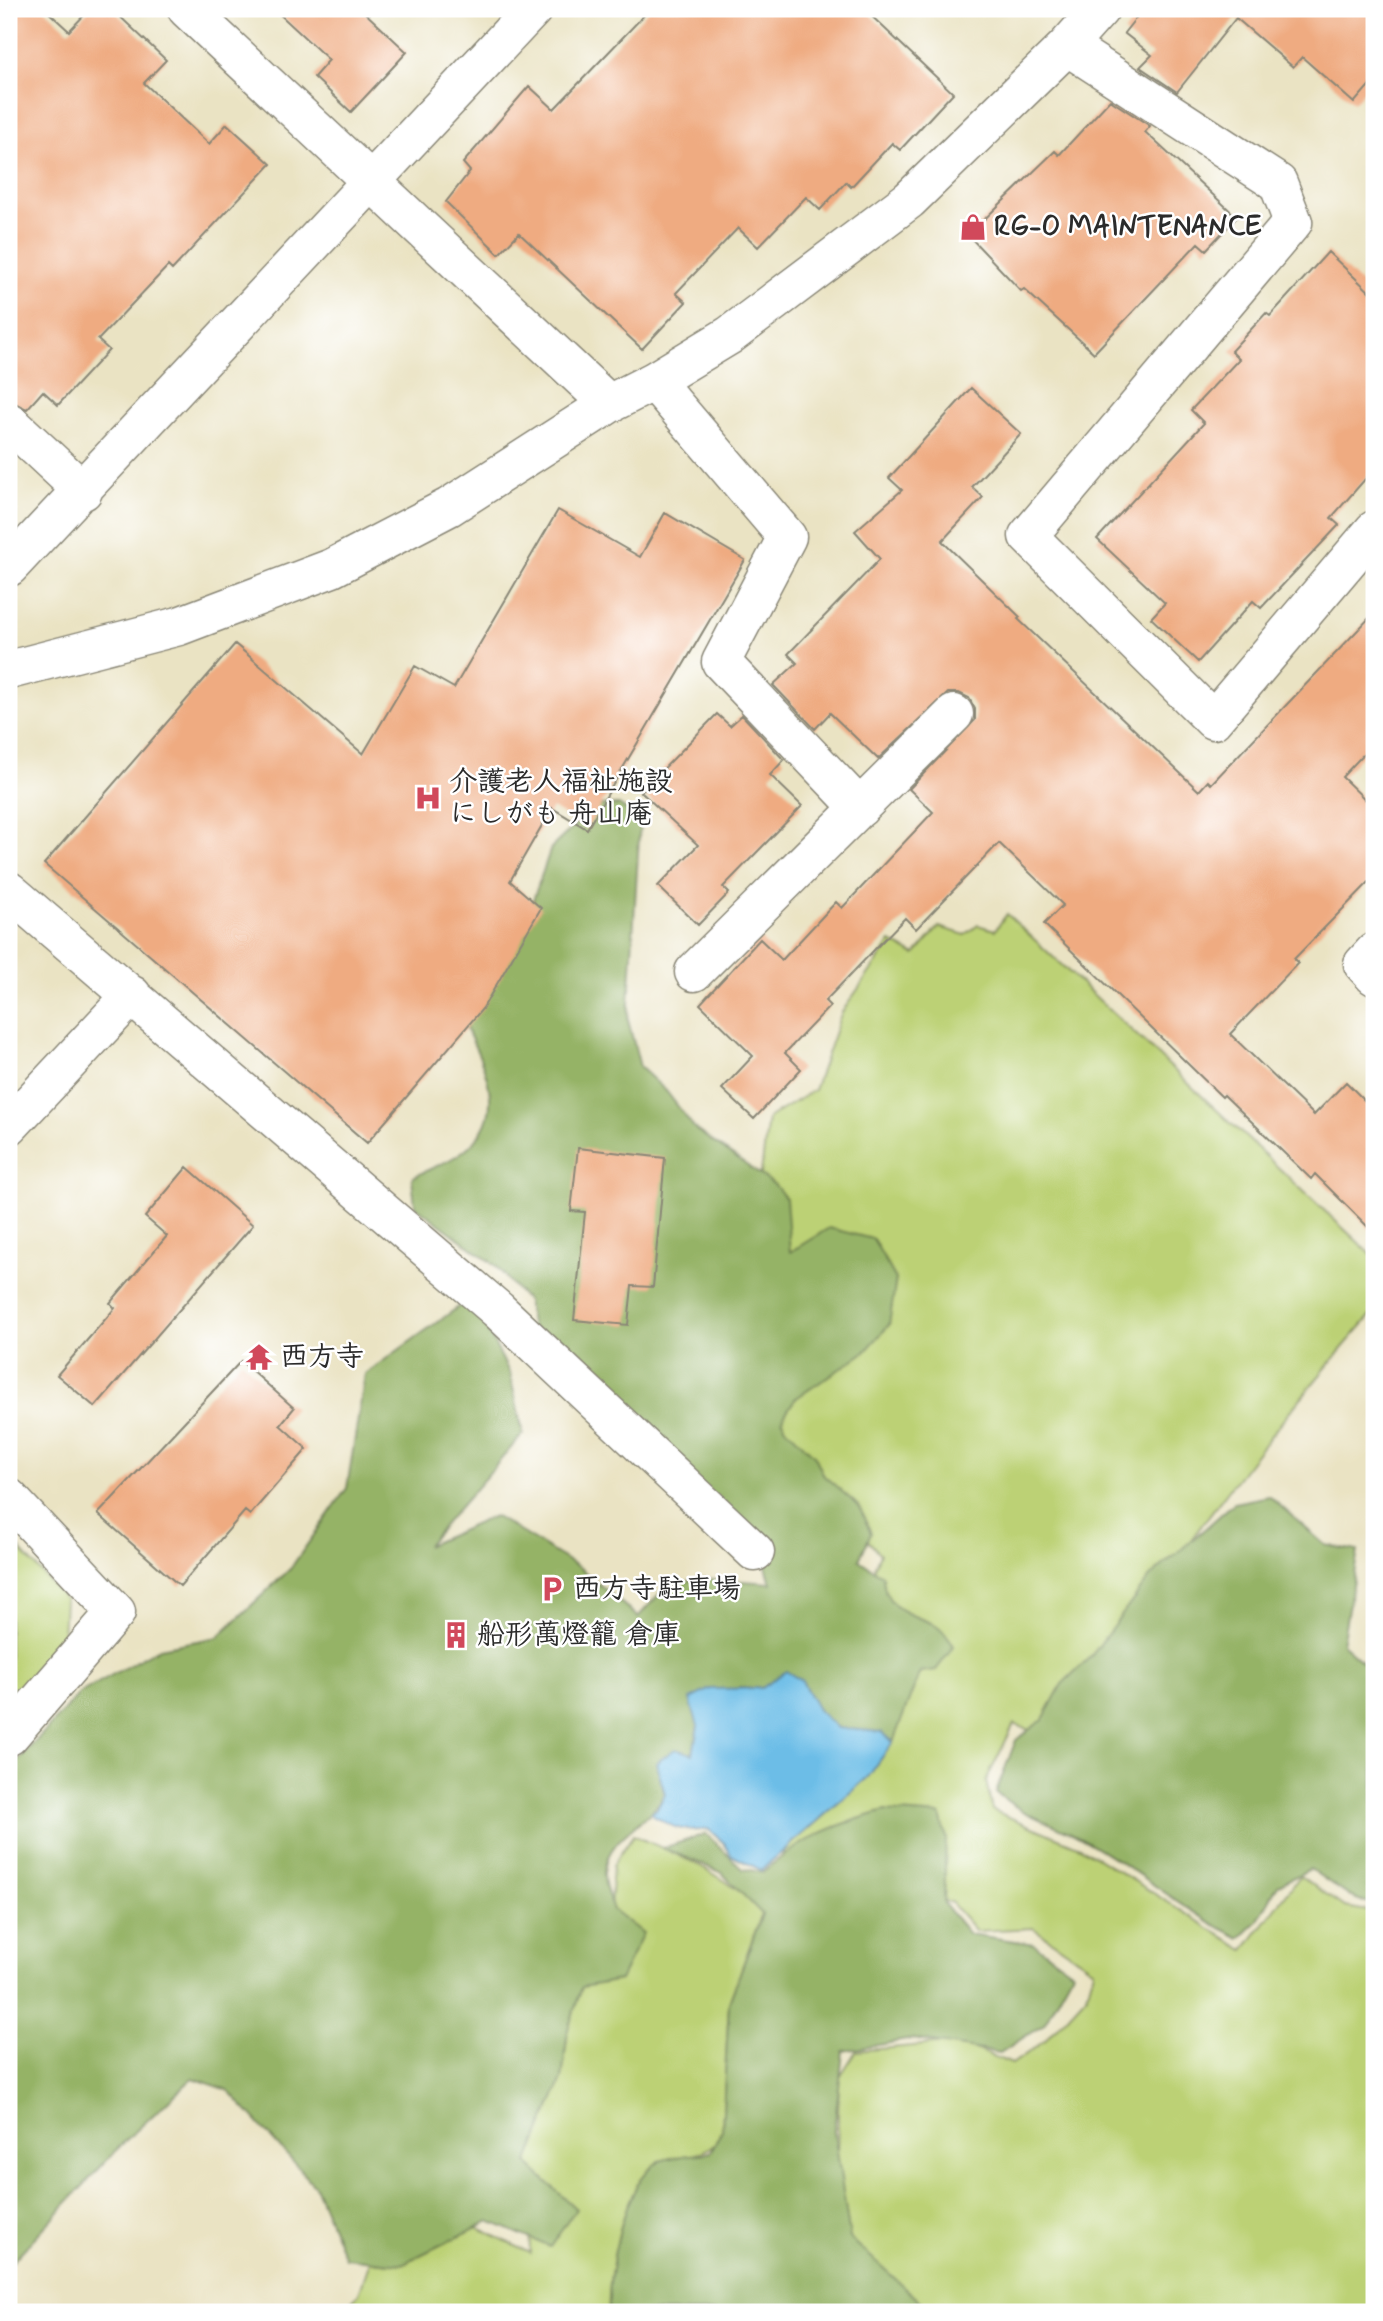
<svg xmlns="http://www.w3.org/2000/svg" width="1383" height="2321" font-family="Mynerve,'Klee One',sans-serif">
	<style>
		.green { fill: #bcd175; stroke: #747e50; stroke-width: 2 }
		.forest { fill: #95b366; stroke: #606f48; stroke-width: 2 }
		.water { fill: #6cbde7; stroke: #4c7489; stroke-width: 2 }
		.building { fill: #efab81 }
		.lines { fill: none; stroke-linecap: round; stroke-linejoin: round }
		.minor-casing { stroke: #8a8777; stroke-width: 41 }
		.minor { stroke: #fff; stroke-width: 38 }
		.labels { text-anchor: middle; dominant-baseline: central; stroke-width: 5; stroke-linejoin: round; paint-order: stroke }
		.poi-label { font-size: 28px; font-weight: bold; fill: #2b2b2b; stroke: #fff; text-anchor: start }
	</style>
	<rect width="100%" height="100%" fill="#fff"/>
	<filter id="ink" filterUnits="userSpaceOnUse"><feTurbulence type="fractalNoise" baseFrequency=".0143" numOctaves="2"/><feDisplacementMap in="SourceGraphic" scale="14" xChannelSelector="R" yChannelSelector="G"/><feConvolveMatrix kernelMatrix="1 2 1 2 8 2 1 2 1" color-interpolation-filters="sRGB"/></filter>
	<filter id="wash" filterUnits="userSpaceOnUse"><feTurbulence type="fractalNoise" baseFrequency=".00686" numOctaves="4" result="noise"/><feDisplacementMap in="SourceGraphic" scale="28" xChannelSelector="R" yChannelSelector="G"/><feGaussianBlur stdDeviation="1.57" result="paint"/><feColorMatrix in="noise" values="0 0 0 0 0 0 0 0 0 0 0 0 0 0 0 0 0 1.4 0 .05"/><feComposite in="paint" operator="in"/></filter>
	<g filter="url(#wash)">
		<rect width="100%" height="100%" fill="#eae3c3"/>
		<path class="green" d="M1007,914L1374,1257V1312C1255,1446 1152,1592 1048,1737L1014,1724L986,1781L992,1810L1080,1847L1244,1950L1300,1876L1345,1907L1374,1912V2312H833L839,2078L856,2051L958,2042L1012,2064L1047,2039L1087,1995L1094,1970L1033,1928L976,1931L951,1902L775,1907L762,1890L786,1849L868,1777L893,1742L851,1620L880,1554L764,1425L760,1181L768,1118L814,1090L842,1012L891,942L915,955L939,927L965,935L978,925L995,930Z
			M9,1537L65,1599L63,1638L9,1702Z
			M633,1835C679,1856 728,1874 762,1913L729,2003L722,2130L715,2145C705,2150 695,2156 685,2158C677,2160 666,2158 658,2162C623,2183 607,2275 609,2312H342L359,2293L370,2261L402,2264L477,2227L530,2253L527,2163L562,2079L568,2029L582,1986L620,1980L610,1910L613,1865Z"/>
		<path class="forest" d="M619,805L640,820L628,1020L640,1067L666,1091L696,1130L775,1185L786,1199L790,1252L829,1228L873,1239L896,1279L889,1325L865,1352L795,1399L782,1419L786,1428L815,1456L824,1476L859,1506L871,1533L859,1560L883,1576C884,1611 910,1613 936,1625C943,1629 949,1639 954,1646L936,1670L920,1672L893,1742C871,1722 853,1736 836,1727C819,1718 811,1697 802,1681L775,1679L762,1689L740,1687L698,1726L693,1754L656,1763L665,1794C650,1823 606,1836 604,1873C603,1884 610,1900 613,1910L643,1933L620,1980L582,1987L568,2029L562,2079L527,2163L576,2209L550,2247L489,2221L402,2264L345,2258L315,2186L228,2090L193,2078L124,2142L9,2265V1770L80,1693L160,1648L218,1637L290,1569L347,1488L365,1374L471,1298L510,1374L523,1434L426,1546L494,1516L580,1568L638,1617L662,1591L697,1578L771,1583L761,1549L535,1347L527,1301L496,1266L415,1206L412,1178C426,1170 442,1165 456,1156C520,1116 479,1056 454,1004L523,929L551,848L595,806Z
			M1269,1496L1325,1545L1358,1551L1342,1644L1374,1672V1906L1349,1896L1310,1869L1278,1885L1257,1922L1240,1938C1183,1911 1136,1868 1081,1838C1048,1820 1026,1818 996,1792L1016,1740L1043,1719L1062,1684L1092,1655L1151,1576L1234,1503Z
			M885,1811L940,1815L946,1838L944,1904L969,1934L1034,1944L1073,1972L1044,2024L1000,2053L913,2039L843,2051L834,2131L850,2238L932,2312H609C607,2275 623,2183 658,2162C668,2156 699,2155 711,2152L722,2130L729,2003L762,1914L721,1872L663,1848L706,1834L743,1869L762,1872C809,1835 828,1827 885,1811Z"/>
		<path class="water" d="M786,1671L802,1681L818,1710L837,1728L882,1732L893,1742L868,1777L761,1870L731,1855L725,1844L708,1829C684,1833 669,1827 651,1813L657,1809L665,1794L656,1763L675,1749L693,1754L698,1726L690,1699L710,1689L762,1688Z"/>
		<g id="blocks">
			<path class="building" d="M9,9H45L69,31L90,9H112L166,60L144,83L209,144L227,124L271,164L172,270L168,266L98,340L109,350L58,405L43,391L27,409L9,401Z
				M274,9H361L407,52L351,112L314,77L329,60Z
				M650,9H864L953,93L900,150L892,143L851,187L846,182L820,210L806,197L758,247L738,228L676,293L686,302L642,349L519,233L499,254L446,202L470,171L463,163L529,86L554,109Z
				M1143,9H1374V80L1354,103L1302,57L1293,67L1236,18L1177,92L1140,67L1152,55L1124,33Z
				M1110,100L1150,126L1145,132L1237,217L1206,250L1198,243L1094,353L1024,289L1021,291L968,235L1055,151L1059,155Z
				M1328,252L1374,296V469L1331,518L1339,525L1261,608L1253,601L1198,662L1151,618L1165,603L1097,539L1204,423L1191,410L1239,359L1231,351L1266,313L1270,316Z
				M971,388L1021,434L972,487L983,497L942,541L1020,617L1018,619L1199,791L1208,781L1211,784L1374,613V743L1342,777L1374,808V877L1294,959L1298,963L1230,1034L1314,1115L1346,1082L1374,1110V1233L1315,1174L1311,1179L1224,1095L1222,1097L1044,924L1063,905L999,843L916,929L905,918L825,1001L830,1006L785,1053L801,1069L754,1119L722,1089L753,1056L700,1004L760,939L782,960L836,902L842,908L933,812L909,789L975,720V709L969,698L959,693H948L878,759L830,713L815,729L773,685L797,663L788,654L880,559L855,531L902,490L889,478Z
				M558,510L640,557L665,513L745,560L587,829L552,808L510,881L541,908L483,1008L367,1143L44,864L235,644L363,754L415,666L454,688Z
				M717,714L730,726L742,715L784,760L770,775L802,806L723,887L729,893L698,925L658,886L698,845L641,792Z
				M578,1148L665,1158L653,1287L632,1286L628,1325L574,1320L585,1212L571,1211Z
				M187,1167L253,1225L95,1407L57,1375L115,1308L110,1303L167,1236L145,1217Z
				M241,1361L294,1408L280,1425L307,1449L250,1515L245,1511L180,1586L98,1514Z"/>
		</g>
	</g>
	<g filter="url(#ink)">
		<use href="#blocks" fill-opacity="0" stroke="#8a8777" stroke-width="2"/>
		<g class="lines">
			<defs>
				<path id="minor" d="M187,9L609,404
					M1067,46L1278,183L1293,222L1028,536L1213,720L1374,530
					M654,381L787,537L721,662L860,808
					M9,422L83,491
					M9,567L533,9
					M9,670L179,626L332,568L449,507L609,404L654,381L730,335L909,200L1067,46L1100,9
					M9,891L498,1310L755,1552
					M1374,952L1363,964L1374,976
					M694,972L954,714
					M9,1126L132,995
					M9,1498L116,1612L9,1736"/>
			</defs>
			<use href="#minor" class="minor-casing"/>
			<use href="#minor" class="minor"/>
		</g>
	</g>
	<defs>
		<symbol id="shop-bare" viewBox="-9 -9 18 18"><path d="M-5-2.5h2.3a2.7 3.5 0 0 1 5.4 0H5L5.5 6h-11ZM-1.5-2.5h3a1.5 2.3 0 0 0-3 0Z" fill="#d1495b" stroke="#fff" stroke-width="2.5" paint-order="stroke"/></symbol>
		<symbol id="hospital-bare" viewBox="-9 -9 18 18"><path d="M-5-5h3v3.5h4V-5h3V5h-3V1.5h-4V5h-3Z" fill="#d1495b" stroke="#fff" stroke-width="2.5" paint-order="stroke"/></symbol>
		<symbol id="temple-bare" viewBox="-9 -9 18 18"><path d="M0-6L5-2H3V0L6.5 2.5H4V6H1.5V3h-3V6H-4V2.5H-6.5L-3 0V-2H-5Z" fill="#d1495b" stroke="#fff" stroke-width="2.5" paint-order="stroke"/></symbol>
		<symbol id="parking-bare" viewBox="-9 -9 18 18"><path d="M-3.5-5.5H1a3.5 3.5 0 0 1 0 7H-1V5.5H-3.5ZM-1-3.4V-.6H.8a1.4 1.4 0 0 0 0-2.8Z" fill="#d1495b" stroke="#fff" stroke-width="2.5" paint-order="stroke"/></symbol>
		<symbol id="building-bare" viewBox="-9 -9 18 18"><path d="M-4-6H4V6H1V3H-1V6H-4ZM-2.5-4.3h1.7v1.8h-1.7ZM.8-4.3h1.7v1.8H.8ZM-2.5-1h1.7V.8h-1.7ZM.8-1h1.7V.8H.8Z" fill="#d1495b" stroke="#fff" stroke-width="2.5" paint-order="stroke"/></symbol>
	</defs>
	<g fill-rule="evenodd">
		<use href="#shop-bare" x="954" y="208" width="38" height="38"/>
		<use href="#hospital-bare" x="409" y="779" width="38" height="38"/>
		<use href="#temple-bare" x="240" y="1338" width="38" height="38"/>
		<use href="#parking-bare" x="533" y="1570" width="38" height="38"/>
		<use href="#building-bare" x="437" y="1616" width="38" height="38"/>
	</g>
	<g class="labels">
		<g class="poi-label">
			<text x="994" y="227">RG-O MAINTENANCE</text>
			<text x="449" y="782">介護老人福祉施設<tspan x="449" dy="32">にしがも 舟山庵</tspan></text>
			<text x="280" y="1357">西方寺</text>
			<text x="573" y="1589">西方寺駐車場</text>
			<text x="477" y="1635">船形萬燈籠 倉庫</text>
		</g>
	</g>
	<rect width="1383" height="2321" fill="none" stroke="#fff" stroke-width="35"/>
</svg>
